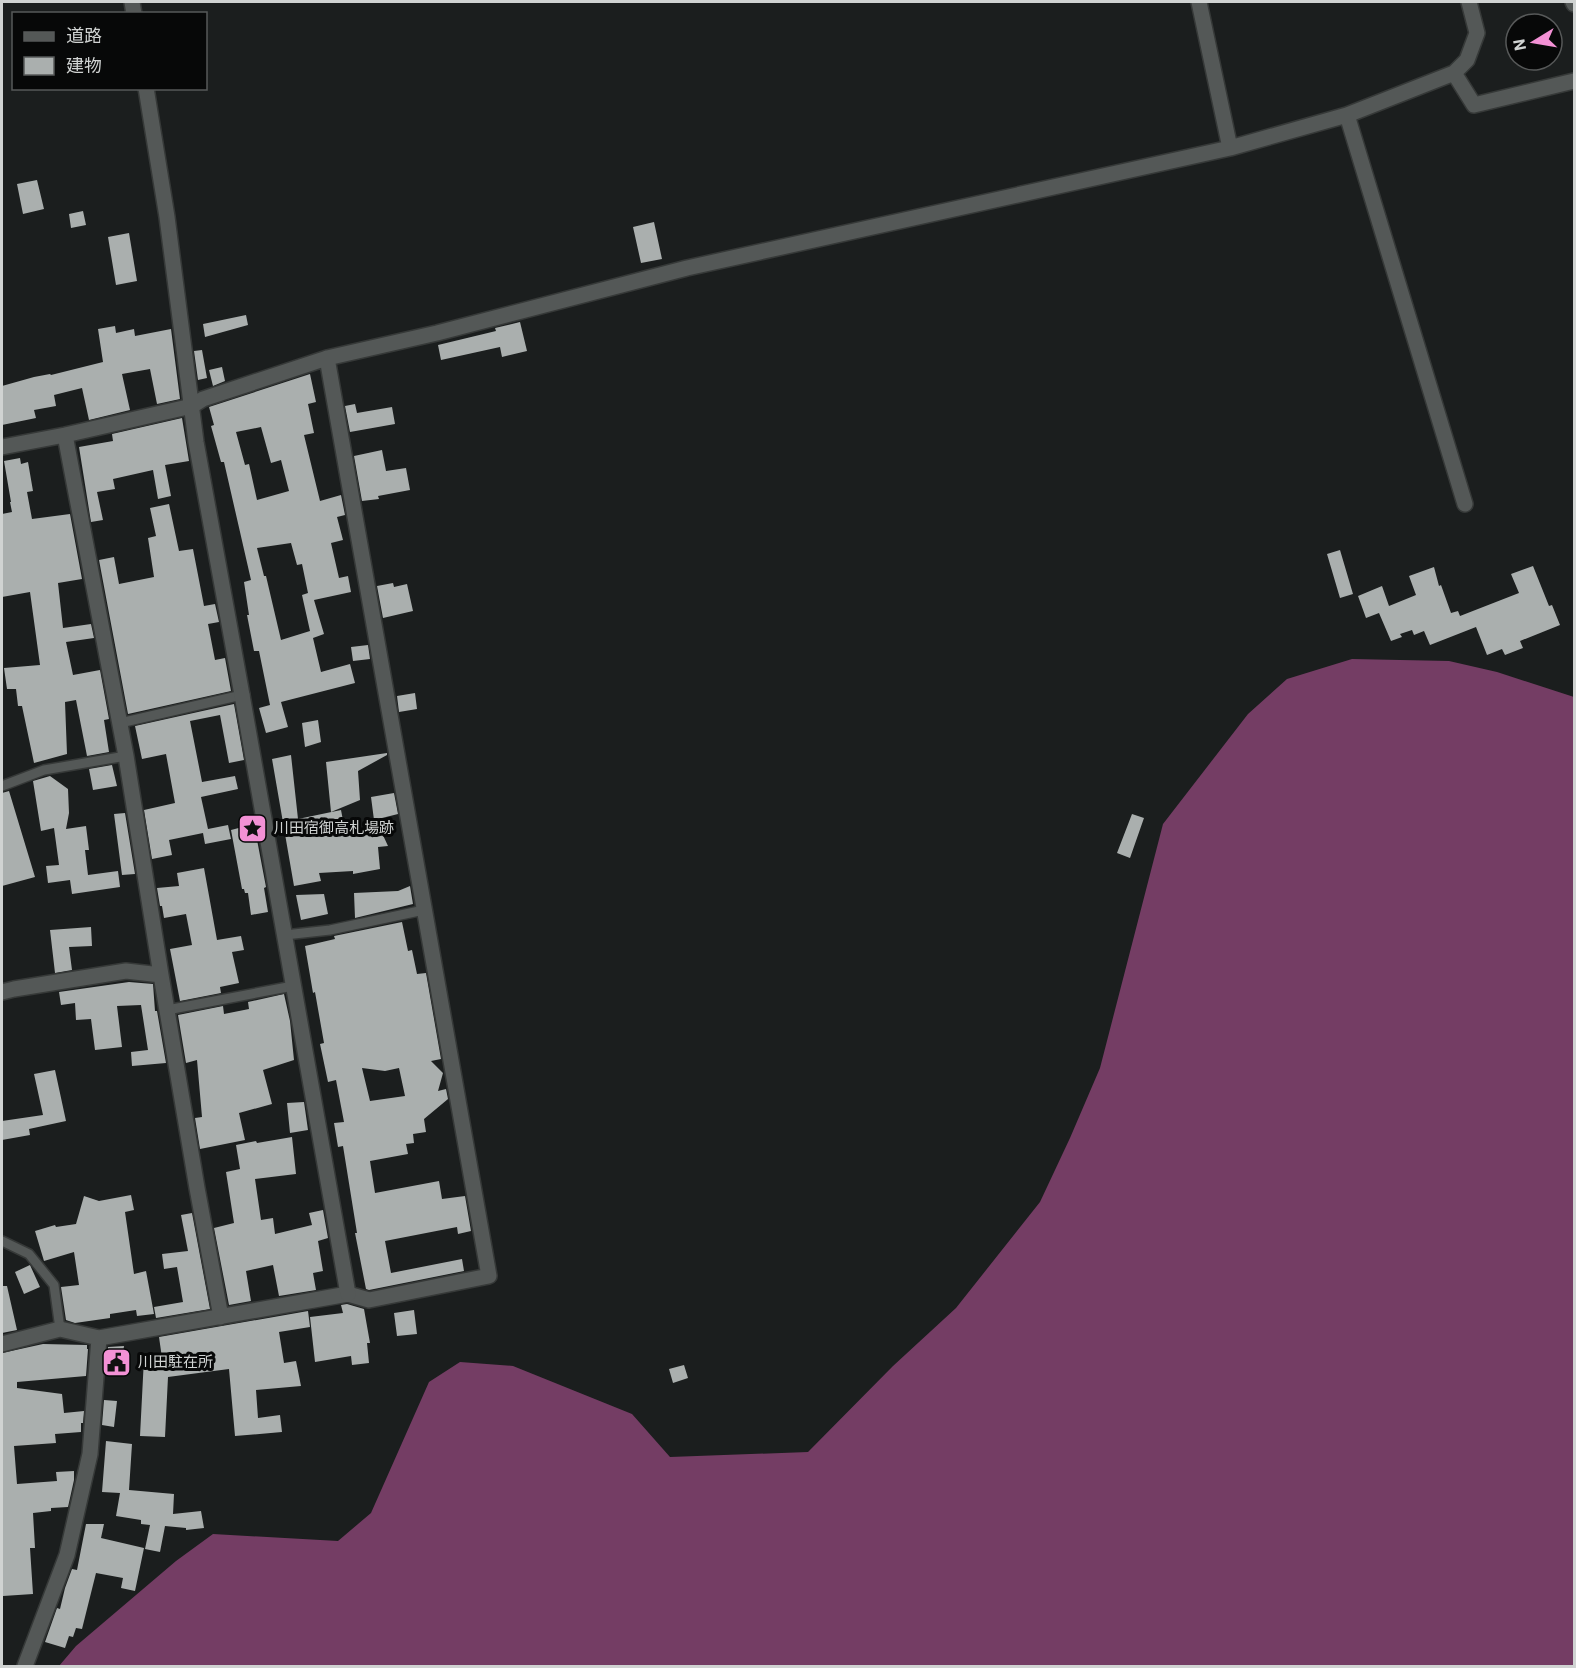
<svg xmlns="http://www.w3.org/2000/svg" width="1576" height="1668" font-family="Roboto,'Noto Sans JP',sans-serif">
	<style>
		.forest { fill: #743d64 }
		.building { fill: #aaafae; fill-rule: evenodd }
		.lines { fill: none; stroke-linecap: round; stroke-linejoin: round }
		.service-casing { stroke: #363938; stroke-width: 12 }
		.minor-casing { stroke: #363938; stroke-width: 18 }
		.tertiary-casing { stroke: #363938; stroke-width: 18 }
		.service { stroke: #545857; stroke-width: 9 }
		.minor { stroke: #545857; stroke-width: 15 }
		.tertiary { stroke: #545857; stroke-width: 15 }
		.labels { text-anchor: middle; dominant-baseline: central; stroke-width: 6; stroke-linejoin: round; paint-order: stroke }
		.poi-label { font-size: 15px; fill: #d0d3d2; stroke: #070808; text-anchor: start }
	</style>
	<rect width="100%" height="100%" fill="#1b1e1e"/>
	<path class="forest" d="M1352,659L1449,661L1497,672L1574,697V1666H59L76,1646L176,1561L213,1534L338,1541L371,1513L429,1382L460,1362L513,1366L632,1414L670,1457L808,1452L893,1366L956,1308L1040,1202L1070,1138L1100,1068L1163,824L1248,714L1287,679Z"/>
	<path class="building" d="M37,180L44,209L23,214L17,184Z
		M83,211L86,225L71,228L69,214Z
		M654,222L662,259L641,263L633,227Z
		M129,233L137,281L116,285L108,237Z
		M246,315L248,325L205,337L203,324Z
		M520,322L527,351L502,357L500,347L441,360L438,345L496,331L495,328Z
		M115,326L116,333L134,329L135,336L171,329L180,399L157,404L150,369L122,374L130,410L89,420L82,388L54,395L56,406L34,410L36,418L2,425V386L34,377L50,374L51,375L103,362L98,329Z
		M202,350L207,378L198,380L194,351Z
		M222,367L225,381L213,386L209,370Z
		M310,374L316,402L308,404L314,433L304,435L320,501L341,495L345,515L337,517L343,540L331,543L339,578L348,576L351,592L314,600L324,634L313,638L321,672L350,664L355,683L281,702L288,727L266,733L259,708L270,705L259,651H254L247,615H249L244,582L251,580L224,462H221L211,426L214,425L209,407ZM261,427L271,463L281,460L289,491L257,500L249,464L245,465L236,432ZM291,543L297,565L302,564L308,593L302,595L310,631L281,640L266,576H264L257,548Z
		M355,404L357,413L392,407L395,424L350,432L345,406Z
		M182,418L189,461L165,465L171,496L158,499L153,470L113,479L115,489L97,492L103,520L91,522L79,447L113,441L112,434Z
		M382,450L386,471L406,468L410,490L378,496L379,499L362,501L354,456Z
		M20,458L21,464L28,462L33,491L27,492L32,519L70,514L82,579L58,583L63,628L91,624L94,638L66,642L73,675L100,670L109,719L104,720L109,752L87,756L76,700L65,702L67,754L34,763L22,706H18L16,689H7L4,668L40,665L30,592L2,597V514L12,512L10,502H11L4,461Z
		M169,504L179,551L193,549L204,606L215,604L219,622L208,624L215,660L225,658L231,691L128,714L99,560L114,557L119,584L154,577L148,538L156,536L150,508Z
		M1340,550L1353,594L1340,598L1327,554Z
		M1533,566L1549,606L1552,605L1560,625L1520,641L1523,648L1505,655L1502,649L1487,655L1476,627L1430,645L1424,631L1414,635L1412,630L1400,634L1402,637L1391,641L1379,613L1366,618L1358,596L1382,586L1389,606L1416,595L1409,576L1434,567L1439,586L1441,585L1451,613L1458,611L1460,616L1519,593L1511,574Z
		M393,583L394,587L407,584L413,611L383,618L377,586Z
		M368,645L370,659L353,661L351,647Z
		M415,693L417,709L399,712L397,696Z
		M234,704L244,760L229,763L220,715L190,721L202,782L235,776L238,789L201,797L208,829L228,825L231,839L205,844L203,833L169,840L172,855L152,859L144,810L175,803L166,754L142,759L135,726Z
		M318,720L321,742L305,747L302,723Z
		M387,753V755L358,771L360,800L331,812L326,762Z
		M291,755L298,819L341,810L346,836L352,835L353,837L382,833L388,846L378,847L380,869L353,874V871L319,873L321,881L294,886L272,759Z
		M112,765L117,786L93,790L89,769Z
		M50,776L68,789L69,813L66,829L86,826L89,850H85L88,875L118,871L120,887L72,894L70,880L48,883L46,866L59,865L54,828L41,831L33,781Z
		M9,791L35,877L2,886V793Z
		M394,793L398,814L374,820L371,797Z
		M125,813L135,874L122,875L114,814Z
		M1132,814L1144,818L1130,858L1117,853Z
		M254,824L266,887L264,888L268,912L251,915L248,893H245L244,889H242L231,830Z
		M204,868L217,940L241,936L244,950L232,952L239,983L220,987L221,993L180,1001L170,949L192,945L186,914L164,918L162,906H160L157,888L179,886L177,873Z
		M410,886L413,904L355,918L354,893L398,891Z
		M324,894L328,914L301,920L296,895Z
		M402,922L408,951L412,950L417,974L426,973L441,1059L431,1061L443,1073L438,1091L446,1089L448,1099L424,1119L426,1132L413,1134L414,1143L406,1144L408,1154L370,1161L375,1193L439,1181L442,1199L465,1196L471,1231L458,1234L457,1227L385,1241L391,1273L462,1259L464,1271L369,1290L366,1289L355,1233H357L343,1146L338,1147L334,1123L344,1122L336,1080L328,1082L320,1044L324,1043L315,992L313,993L305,946L335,939L334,936ZM362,1068L385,1071L399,1068L405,1096L370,1101Z
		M91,927L92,946L69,947L72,970L55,973L50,930Z
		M129,982L153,984L155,1011H157L166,1063L132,1066L131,1052L148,1050L141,1005L117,1006L122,1047L95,1050L91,1019L76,1020L75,1003L61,1005L59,992Z
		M284,994L290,1021L294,1060L263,1070L272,1104L239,1113L245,1140L200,1149L195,1118L202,1117L197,1060L186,1063L178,1015L223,1006L224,1014L249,1009L248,1002Z
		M55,1070L66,1121L29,1129L30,1135L2,1140V1121L43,1115L34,1074Z
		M304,1102L308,1130L290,1133L287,1103Z
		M292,1137L296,1174L255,1179L261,1220L273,1218L275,1234L312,1225L309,1213L323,1210L328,1238L318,1241L323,1271L313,1273L316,1290L279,1296L273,1265L246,1271L251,1301L229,1305L214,1228L234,1223L226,1172L240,1169L236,1145L256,1141L257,1143Z
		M131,1195L134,1210L125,1212L134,1274L146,1271L154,1314L137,1316L136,1310L110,1314V1318L75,1323L66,1320L61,1287L79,1285L74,1252L44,1261L35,1231L55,1225L56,1227L76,1224L84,1196L99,1201Z
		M192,1213L210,1309L156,1318L154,1307L183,1302L177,1267L164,1269L162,1254L188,1251L181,1215Z
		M30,1265L40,1287L24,1294L15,1272Z
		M2,1286H7L17,1330L2,1333Z
		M347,1304L364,1309L370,1343H367L369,1363L352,1365L351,1356L315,1362L310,1317L343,1313L341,1305Z
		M414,1310L417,1334L397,1336L394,1313Z
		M308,1311L310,1327L279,1332L284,1363L296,1361L301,1386L256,1390L258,1418L280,1415L282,1432L235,1436L229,1369L168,1377L165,1437L140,1436L144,1358H162L159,1337Z
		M43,1344L87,1345V1349H88L86,1376L17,1382V1388L62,1394L64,1413L84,1411L83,1423H81V1432L55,1434L56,1443L14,1446L17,1484L57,1481L56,1472L74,1471V1480L68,1507L51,1508V1511L33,1513L35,1548H30L33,1594L3,1596L2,1353Z
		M124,1346L120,1373L106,1375L108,1347Z
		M684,1365L688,1378L673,1383L669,1369Z
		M104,1400L117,1401L114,1427L102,1425Z
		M106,1441L132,1444L129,1490L174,1494L173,1514L201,1511L204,1528L186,1530V1528L165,1526L160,1552L145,1549L150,1525L141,1524V1520L116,1516L120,1493L102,1492Z
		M86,1524H104L101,1538L144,1548L135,1591L121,1588L123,1578L96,1573L82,1629L76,1628L73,1637L69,1636L65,1648L45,1642L57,1608L60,1609L65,1588L72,1569L77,1570Z"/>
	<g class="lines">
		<defs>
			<path id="service" d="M120,723L242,695
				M2,786L44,770L126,756
				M285,935L330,930L424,910
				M167,1010L293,986
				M2,1241L29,1254L54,1285L60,1329"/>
			<path id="minor" d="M132,2L134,14
				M1199,2L1230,148
				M1573,2L1574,4
				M1454,73L1474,105L1574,81
				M146,88L167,217L196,442L242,695
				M1347,115L1465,504
				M65,435L126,756L161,975L197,1188L221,1317
				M2,447L65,435L192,406L203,399L327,358L437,333L687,268L1230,148L1347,115L1454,73L1467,60L1477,33L1469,2
				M2,992L14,989L126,971L161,975
				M2,1344L60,1329L99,1338L348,1294L369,1300L489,1276L327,358
				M25,1666L67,1555L90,1454L99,1338"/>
			<path id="tertiary" d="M242,695L348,1294"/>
		</defs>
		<use href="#service" class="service-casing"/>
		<use href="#minor" class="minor-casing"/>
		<use href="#tertiary" class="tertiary-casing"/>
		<use href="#service" class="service"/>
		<use href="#minor" class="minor"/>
		<use href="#tertiary" class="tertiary"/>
	</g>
	<defs>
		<symbol id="sight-square" viewBox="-11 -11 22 22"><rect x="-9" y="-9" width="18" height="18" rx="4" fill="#f391d5" stroke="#070808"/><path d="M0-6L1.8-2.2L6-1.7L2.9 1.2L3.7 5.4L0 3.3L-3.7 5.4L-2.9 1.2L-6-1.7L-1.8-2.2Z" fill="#111"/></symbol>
		<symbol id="civic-square" viewBox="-11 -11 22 22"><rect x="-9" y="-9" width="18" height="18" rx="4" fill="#f391d5" stroke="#070808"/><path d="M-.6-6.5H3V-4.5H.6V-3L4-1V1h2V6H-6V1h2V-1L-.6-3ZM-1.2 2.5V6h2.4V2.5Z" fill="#111"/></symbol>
	</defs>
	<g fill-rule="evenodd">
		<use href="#sight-square" x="236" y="812" width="33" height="33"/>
		<use href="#civic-square" x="100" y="1346" width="33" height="33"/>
	</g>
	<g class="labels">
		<g class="poi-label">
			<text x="274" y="828">川田宿御高札場跡</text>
			<text x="138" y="1362">川田駐在所</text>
		</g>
	</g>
	<rect width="1576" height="1668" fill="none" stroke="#d0d3d2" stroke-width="6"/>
	<rect x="12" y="12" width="195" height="78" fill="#070808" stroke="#575959" stroke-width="1.5"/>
	<rect x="24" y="32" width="30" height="9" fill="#545857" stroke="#575959" stroke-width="1.5"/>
	<text x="66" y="42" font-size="18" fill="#d0d3d2">道路</text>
	<rect x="24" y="57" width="30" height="18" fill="#aaafae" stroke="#575959" stroke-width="1.5"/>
	<text x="66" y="72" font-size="18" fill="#d0d3d2">建物</text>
	<g transform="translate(1534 42) rotate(259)"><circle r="28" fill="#070808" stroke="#575959" stroke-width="1.5"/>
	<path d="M0-4.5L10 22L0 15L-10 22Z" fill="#f391d5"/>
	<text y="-9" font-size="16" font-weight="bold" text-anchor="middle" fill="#d0d3d2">N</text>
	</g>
</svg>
